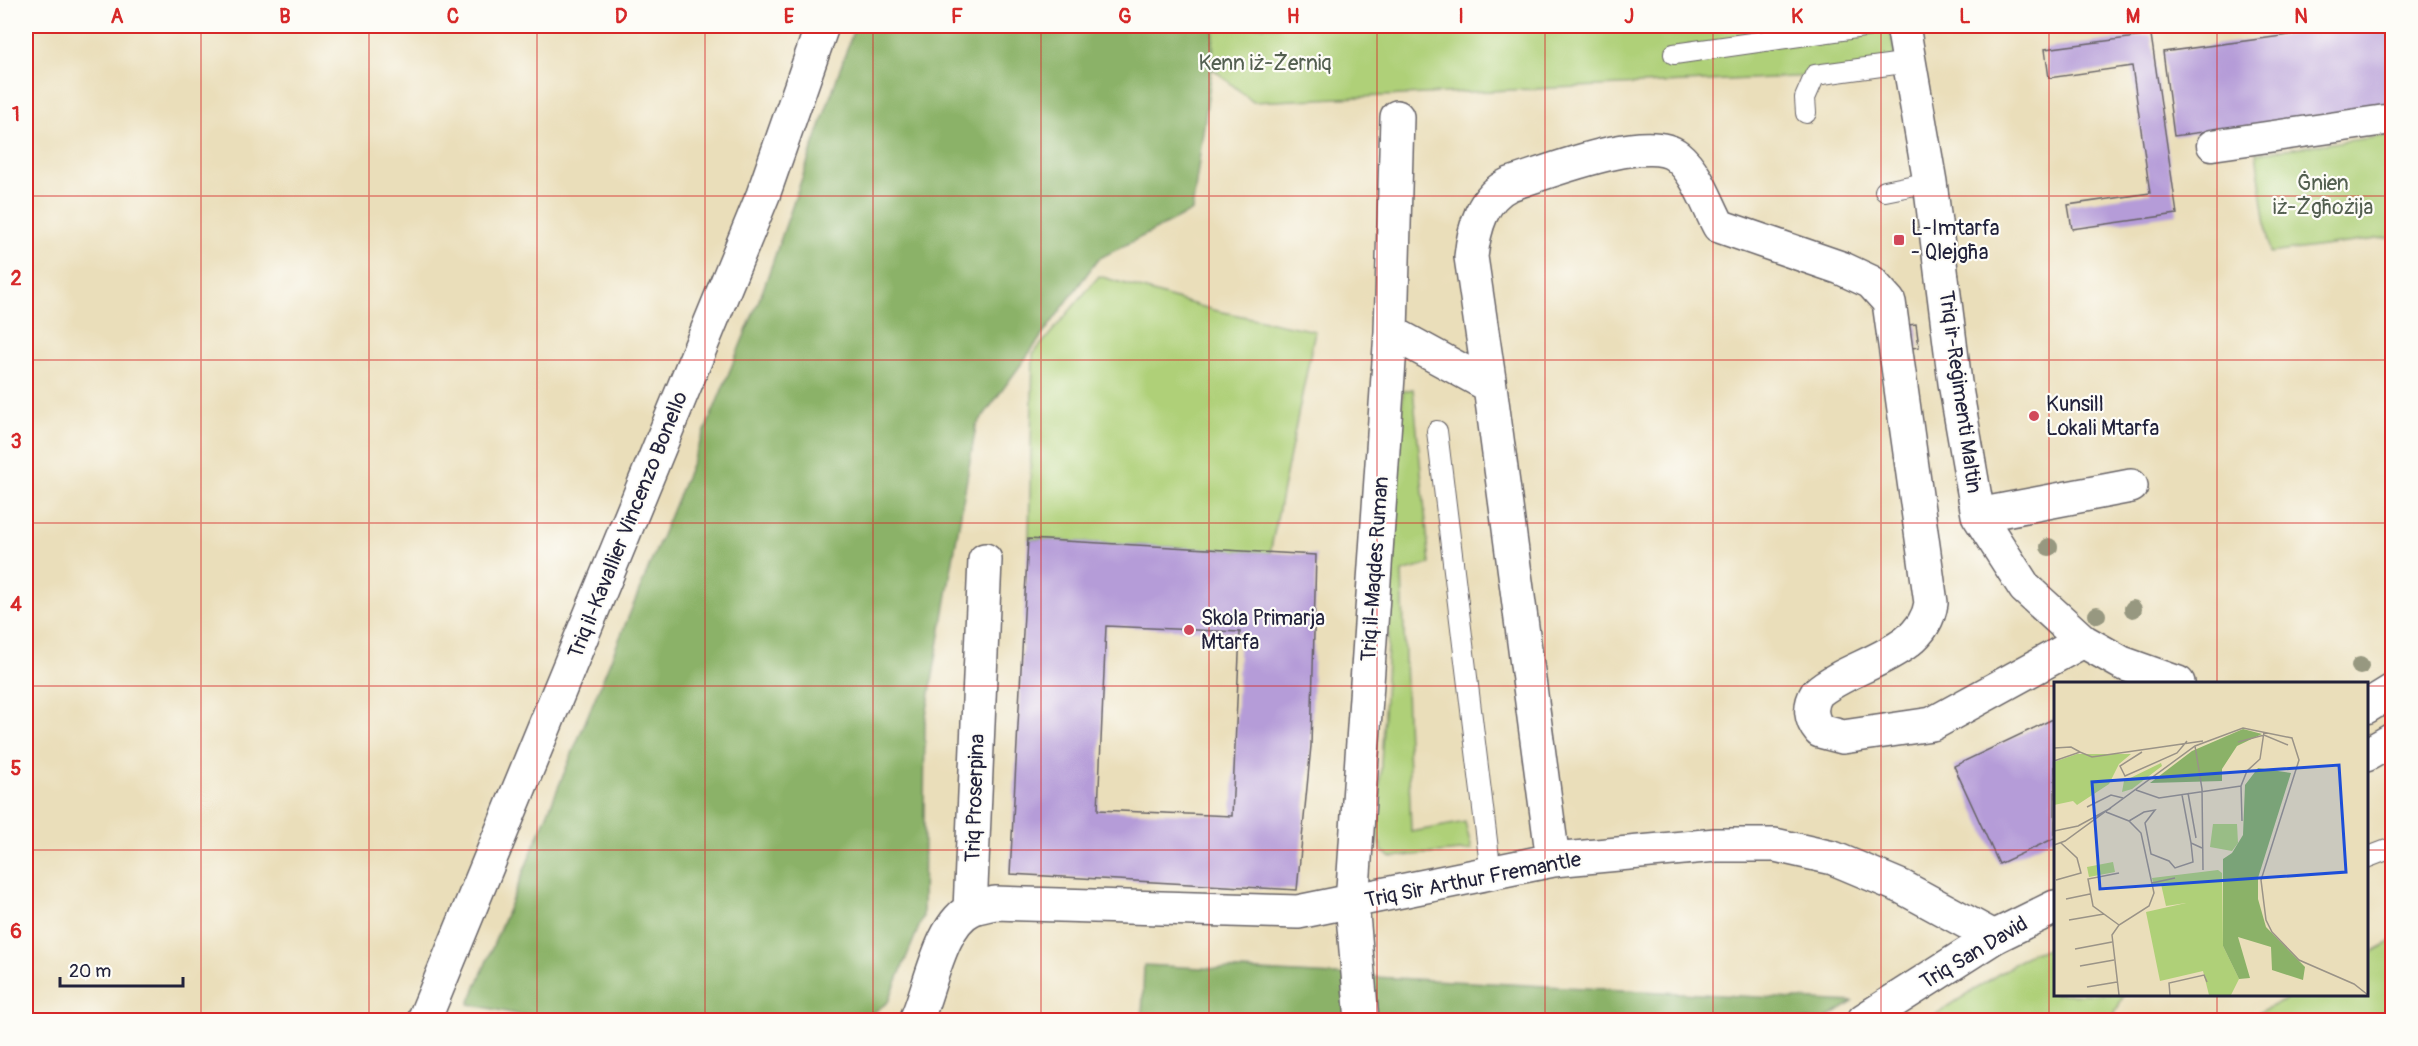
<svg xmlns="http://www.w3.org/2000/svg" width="2418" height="1046" font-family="Pangolin,sans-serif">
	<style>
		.green { fill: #afd078; stroke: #68795a; stroke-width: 1.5 }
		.forest { fill: #8bb268; stroke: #566a52; stroke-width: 1.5 }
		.building { fill: #b59cd8; fill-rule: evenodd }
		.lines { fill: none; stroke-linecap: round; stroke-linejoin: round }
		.service-casing { stroke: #686467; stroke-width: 22 }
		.pedestrian-casing { stroke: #686467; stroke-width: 33 }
		.minor-casing { stroke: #686467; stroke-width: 36 }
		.tertiary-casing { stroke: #686467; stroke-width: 36 }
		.service { stroke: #fff; stroke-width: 20 }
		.pedestrian { stroke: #fff; stroke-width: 30 }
		.minor { stroke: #fff; stroke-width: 33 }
		.tertiary { stroke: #fff; stroke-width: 33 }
		.tree { fill: #979880 }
		.grid { fill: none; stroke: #d62828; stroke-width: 1.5; stroke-opacity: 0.55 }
		.poi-dot { fill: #d1495b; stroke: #fdfcf7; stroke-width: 2 }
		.labels { text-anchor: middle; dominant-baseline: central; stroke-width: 4.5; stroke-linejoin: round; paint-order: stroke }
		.park-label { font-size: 21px; fill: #535f50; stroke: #fdfcf7 }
		.poi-label { font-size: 21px; fill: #22223b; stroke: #fdfcf7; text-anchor: start }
		.street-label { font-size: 21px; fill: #22223b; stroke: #fdfcf7 }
		.inset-road { fill: none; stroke: #9a9387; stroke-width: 1.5 }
		.view { fill: #1d4ed8; fill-opacity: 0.15; stroke: #1d4ed8; stroke-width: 3 }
		.inset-edge { fill: none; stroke: #22223b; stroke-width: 3 }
		.neatline { fill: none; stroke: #d62828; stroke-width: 2 }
		.grid-label { font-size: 20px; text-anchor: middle; font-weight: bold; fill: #d62828 }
	</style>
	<rect width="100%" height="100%" fill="#fdfcf7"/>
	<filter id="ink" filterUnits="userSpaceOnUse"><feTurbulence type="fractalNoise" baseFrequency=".0167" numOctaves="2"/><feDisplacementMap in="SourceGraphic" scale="12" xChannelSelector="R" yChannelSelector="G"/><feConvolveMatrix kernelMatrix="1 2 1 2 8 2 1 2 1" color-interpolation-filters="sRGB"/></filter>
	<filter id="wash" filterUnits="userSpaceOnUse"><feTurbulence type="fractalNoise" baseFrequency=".008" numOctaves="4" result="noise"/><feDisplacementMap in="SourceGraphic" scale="24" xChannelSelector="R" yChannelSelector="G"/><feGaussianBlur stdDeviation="1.35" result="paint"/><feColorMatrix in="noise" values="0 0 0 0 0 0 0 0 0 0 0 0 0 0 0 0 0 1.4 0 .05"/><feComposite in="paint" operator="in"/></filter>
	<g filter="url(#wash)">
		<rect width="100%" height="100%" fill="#eadeba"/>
		<path class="green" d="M1214,26H1889L1899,72L1253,102L1212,68Z
			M2392,135V237L2270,253L2256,153Z
			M1099,276L1213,310L1315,331L1270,553L1029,539L1033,354Z
			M1413,389L1430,564L1402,572L1411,832L1465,822L1472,850L1391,857L1382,851L1377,832L1403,391Z
			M2392,941V1020H2251L2254,1015L2295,994H2366V955Z
			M2055,948V994H2124L2112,1020H1927L2031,953Z"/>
		<path class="forest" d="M855,26H1214L1212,68L1192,211L1098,259L976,426L925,722L923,917L888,1002L863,1020H544L469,1004L763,290Z
			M1144,965L1853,1002L1825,1020H1142Z"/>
		<g id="blocks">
			<path class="building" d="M2357,26H2392V106L2174,136L2163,52Z
				M2151,35L2177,214L2072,229L2068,205L2150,193L2132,66L2049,78L2045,49Z
				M1916,324L1919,347L1912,348L1909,325Z
				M1028,539L1316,555L1311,746L1297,890L1010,874ZM1106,626L1240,632L1232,816L1098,810Z
				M2055,718V838L1999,864L1954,766Z"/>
		</g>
	</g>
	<g filter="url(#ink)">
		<use href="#blocks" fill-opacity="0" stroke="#686467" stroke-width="1.5"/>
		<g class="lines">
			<defs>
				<path id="service" d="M1674,54L1870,26
					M1806,113L1805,98L1815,75L1910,62
					M1885,191L1930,182
					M1437,431L1491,874
					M2366,858L2392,848"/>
				<path id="pedestrian" d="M2212,145L2392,119"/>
				<path id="minor" d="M1903,26L1930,182L1955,383L1978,515L2025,588L2083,641L2122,663L2178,683
					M1391,332L1490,386L1553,860
					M1490,386L1471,257C1474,228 1482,197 1510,184C1546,173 1647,132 1677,156C1697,172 1707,204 1719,226L1841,268L1871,282L1889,302L1931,603C1924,655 1851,663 1817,693C1809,706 1810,719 1820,731L1843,737L1932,724L2083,641
					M1978,515L2131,486
					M2366,755L2392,740
					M970,910L985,560
					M916,1020C930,991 940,923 972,909C979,906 987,905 995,903L1298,912L1553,860L1716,845H1775L1833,858L1902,887L1994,937
					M1362,1020L1352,903L1391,332L1397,117"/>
				<path id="tertiary" d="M2366,707L2392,691
					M424,1020L763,195L822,26
					M1864,1020L1994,937L2055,907"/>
			</defs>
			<use href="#service" class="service-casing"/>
			<use href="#pedestrian" class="pedestrian-casing"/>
			<use href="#minor" class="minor-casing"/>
			<use href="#tertiary" class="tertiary-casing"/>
			<use href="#service" class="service"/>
			<use href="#pedestrian" class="pedestrian"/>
			<use href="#minor" class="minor"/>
			<use href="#tertiary" class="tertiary"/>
		</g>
		<g class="tree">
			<circle cx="2049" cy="547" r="9"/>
			<circle cx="2133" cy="609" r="9"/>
			<circle cx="2097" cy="615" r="9"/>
			<circle cx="2360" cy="666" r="9"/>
		</g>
	</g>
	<path class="grid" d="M201,26V1020M369,26V1020M537,26V1020M705,26V1020M873,26V1020M1041,26V1020M1209,26V1020M1377,26V1020M1545,26V1020M1713,26V1020M1881,26V1020M2049,26V1020M2217,26V683M26,196H2392M26,360H2392M26,523H2392M26,686H2055M2366,686H2392M26,850H2055M2366,850H2392M2217,994V1020"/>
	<g class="poi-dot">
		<rect x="1893" y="234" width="12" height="12" rx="3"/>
		<circle cx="2034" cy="416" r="6"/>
		<circle cx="1189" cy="630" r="6"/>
	</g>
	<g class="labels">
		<g class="park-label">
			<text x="1265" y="63">Kenn iż-Żerniq</text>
			<text x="2323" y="183">Ġnien<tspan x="2323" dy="24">iż-Żgħożija</tspan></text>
		</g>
		<g class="poi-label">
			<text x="1911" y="228">L-Imtarfa<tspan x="1911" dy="24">- Qlejgħa</tspan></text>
			<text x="2046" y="404">Kunsill<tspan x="2046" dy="24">Lokali Mtarfa</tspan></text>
			<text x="1201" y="618">Skola Primarja<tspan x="1201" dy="24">Mtarfa</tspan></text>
		</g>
		<g class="street-label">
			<text transform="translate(1960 392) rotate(82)">Triq ir-Reġimenti Maltin</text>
			<text transform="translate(628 525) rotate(-68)">Triq il-Kavallier Vincenzo Bonello</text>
			<text transform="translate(1375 569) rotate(-86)">Triq il-Maqdes Ruman</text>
			<text transform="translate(975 798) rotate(-88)">Triq Proserpina</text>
			<text transform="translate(1473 880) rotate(-11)">Triq Sir Arthur Fremantle</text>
			<text transform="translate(1974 953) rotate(-31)">Triq San David</text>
		</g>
	</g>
	<g transform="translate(2054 682)">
		<rect width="314" height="314" fill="#eadeba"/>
		<path d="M23,72H77L65,82L55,102L23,123L19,119L0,123V80ZM107,81L108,84L78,107L68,110L70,99ZM159,142H183L184,161L178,169L156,165ZM59,180L61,190L35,195L33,185ZM164,188L168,191L169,264L185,297L177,313H155L149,289L106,299L92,230L132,221L112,224L107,202L100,204L98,196Z" fill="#afd078"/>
		<path d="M189,47L208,52L183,64L168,87V99L96,101L138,69ZM204,86L237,91L204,196V217L212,245L251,285L249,298L218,288L217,265L184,255L196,296L185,297L169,264V177L178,171L189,153L191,103Z" fill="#8bb268"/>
		<path class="inset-road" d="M184,60L210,53L234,63M141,64L148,107L149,188M0,66L17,65L26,70M88,70L66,84L71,94L123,71L133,59M0,79L26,70L38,75L149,59M82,108L105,116L187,104M134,111L142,156M128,113L137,161L148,166M33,125L57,113L69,116M52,130L75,139L87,151L100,211L95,224L65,243L58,253L65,313M75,139L90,130L101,128L91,141L97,172L115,179L121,186L139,180L137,161M188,139L187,104L193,89L206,77L210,50M0,149L24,144L57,126M0,163L11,159L141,64L189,46L238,56L245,78L207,198L212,238L218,250L245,278L300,302L314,313M2,198L27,191L23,176L7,161M98,201L121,196M12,217L36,212M15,238L50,232M65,243L39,224L34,197L65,191M21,267L58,260M26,284L60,278M33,305L63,300M116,313L115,301L150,293L153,300"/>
		<path class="view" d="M285,83L292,190L46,207L38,100Z"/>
		<rect width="314" height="314" class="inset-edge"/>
	</g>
	<rect width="2418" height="1046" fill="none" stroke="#fdfcf7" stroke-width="66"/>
	<path d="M60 977v9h123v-9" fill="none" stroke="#22223b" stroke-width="3"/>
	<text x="69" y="977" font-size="18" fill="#22223b" stroke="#fdfcf7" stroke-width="4.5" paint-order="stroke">20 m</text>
	<rect x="33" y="33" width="2352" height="980" class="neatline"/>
	<g class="grid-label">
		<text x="117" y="23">A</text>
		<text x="285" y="23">B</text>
		<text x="453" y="23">C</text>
		<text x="621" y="23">D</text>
		<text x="789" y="23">E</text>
		<text x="957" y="23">F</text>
		<text x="1125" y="23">G</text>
		<text x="1293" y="23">H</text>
		<text x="1461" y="23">I</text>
		<text x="1629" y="23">J</text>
		<text x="1797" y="23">K</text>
		<text x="1965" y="23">L</text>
		<text x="2133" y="23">M</text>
		<text x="2301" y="23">N</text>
		<text x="16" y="121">1</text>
		<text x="16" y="285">2</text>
		<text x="16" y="448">3</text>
		<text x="16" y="611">4</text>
		<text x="16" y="775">5</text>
		<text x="16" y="938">6</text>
	</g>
</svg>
